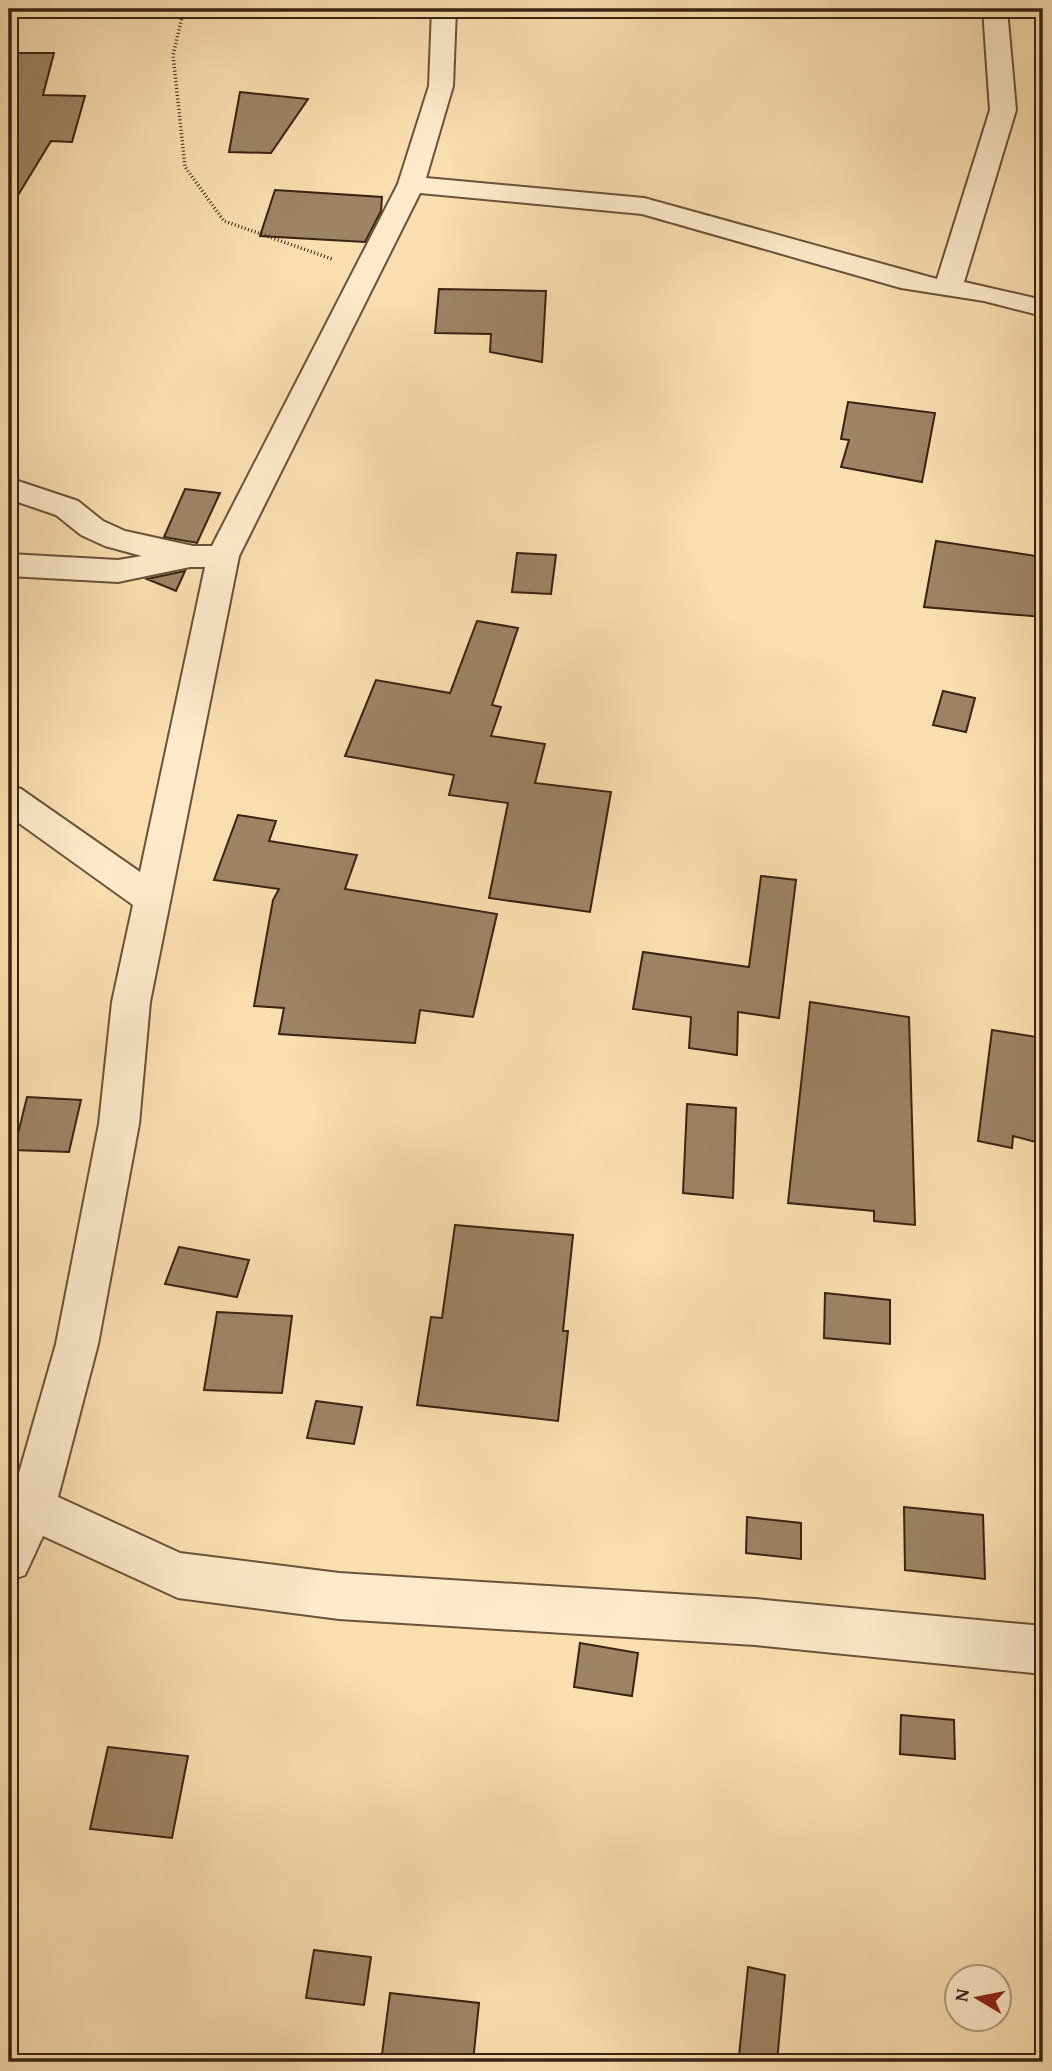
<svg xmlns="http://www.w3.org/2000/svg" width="1052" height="2071" font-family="'Gentium Book Plus',serif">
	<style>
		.building { fill: #9d8465; stroke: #382315; stroke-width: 2 }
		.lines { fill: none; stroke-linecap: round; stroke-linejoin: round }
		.minor-casing { stroke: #68523b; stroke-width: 4 }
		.path { stroke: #382315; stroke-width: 3.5; stroke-dasharray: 1 2.5; stroke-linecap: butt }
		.minor { fill: #fceaca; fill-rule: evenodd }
	</style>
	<rect width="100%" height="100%" fill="#fadeae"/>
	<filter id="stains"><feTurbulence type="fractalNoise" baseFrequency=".00286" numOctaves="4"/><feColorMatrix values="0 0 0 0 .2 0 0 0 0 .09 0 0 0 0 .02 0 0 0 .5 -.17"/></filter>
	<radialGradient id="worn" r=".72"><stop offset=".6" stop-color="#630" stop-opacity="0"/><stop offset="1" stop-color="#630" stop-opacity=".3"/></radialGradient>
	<path class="building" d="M9,53H54L43,95L85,96L72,142L51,141L9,210Z
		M240,92L308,99L271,153L229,152Z
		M275,190L382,197L381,211L365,242L260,236Z
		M439,289L546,291L542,362L490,352L491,334L435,333Z
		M848,402L935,413L922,482L841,467L849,440L841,439Z
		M185,489L220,493L197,543L164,537Z
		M936,541L1043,557V617L924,607Z
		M517,553L556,555L551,594L512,592Z
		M185,571L176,591L147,579Z
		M477,621L518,628L492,705L501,707L491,736L545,744L535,783L611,792L590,912L489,898L508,803L449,795L454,775L345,756L376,680L450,693Z
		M943,691L975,698L966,732L933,725Z
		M238,815L276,821L269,841L357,855L345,889L497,914L473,1017L420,1010L415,1043L279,1034L284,1008L254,1006L273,900L279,889L214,880Z
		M761,876L796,880L779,1018L738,1012L737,1055L689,1048L691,1017L633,1009L643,952L749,967Z
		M810,1002L909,1017L915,1225L874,1221V1211L788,1203Z
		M992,1030L1043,1038V1144L1013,1136L1012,1148L978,1141Z
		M27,1097L81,1100L69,1152L14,1150Z
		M687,1104L736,1108L733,1198L683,1193Z
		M455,1225L573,1235L563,1331H568L558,1421L417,1405L431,1317L442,1318Z
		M179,1247L249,1260L237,1297L165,1284Z
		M825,1293L890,1300V1344L824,1338Z
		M217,1312L292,1316L282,1393L204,1390Z
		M316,1401L362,1407L354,1444L307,1438Z
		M904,1507L983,1515L985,1579L905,1570Z
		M747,1517L801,1523V1559L746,1553Z
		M580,1643L638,1653L632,1696L574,1687Z
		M901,1715L954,1720L955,1759L900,1754Z
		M108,1747L188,1756L172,1838L90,1829Z
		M314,1950L371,1957L364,2005L306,1998Z
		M748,1967L785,1975L777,2062L739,2056Z
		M390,1993L479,2003L473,2062H381Z"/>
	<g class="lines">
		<defs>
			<path id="minor" d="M432,9H456L453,86L426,178L644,198L937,279L990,110L983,9H1007L1016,110L964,282L1043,300V316L984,301L901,288L642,214L420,193L239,556L150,1002L139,1124L98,1344L58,1497L180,1553L339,1573L755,1599L1043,1626V1674L755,1645L339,1619L178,1598L43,1536L25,1575L9,1581V1508L56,1344L99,1124L112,1002L133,905L9,816V785L21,789L140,872L205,567H190L118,582L9,576V554L118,560L142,556L105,546L81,535L56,515L9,499V478L78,501L103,521L125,531L193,546H212L398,184L429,86Z"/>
		</defs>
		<use href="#minor" class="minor-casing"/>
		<path class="path" d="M184,9L173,55L185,167L224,221L332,259"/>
		<use href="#minor" class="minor"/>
	</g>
	<rect width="1052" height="2071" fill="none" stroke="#fadeae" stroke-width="35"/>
	<rect x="10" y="10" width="1031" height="2050" fill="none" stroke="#382315" stroke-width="3.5"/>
	<rect x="18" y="18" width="1017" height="2036" fill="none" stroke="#382315" stroke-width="2"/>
	<g transform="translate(978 1998) rotate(280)"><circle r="33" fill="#fceaca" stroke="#ae9a82" stroke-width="2"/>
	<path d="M0-5L12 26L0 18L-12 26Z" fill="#8f2418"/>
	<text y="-10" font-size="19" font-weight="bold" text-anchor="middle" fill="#382315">N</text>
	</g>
	<rect width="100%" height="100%" filter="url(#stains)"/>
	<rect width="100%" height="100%" fill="url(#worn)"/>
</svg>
